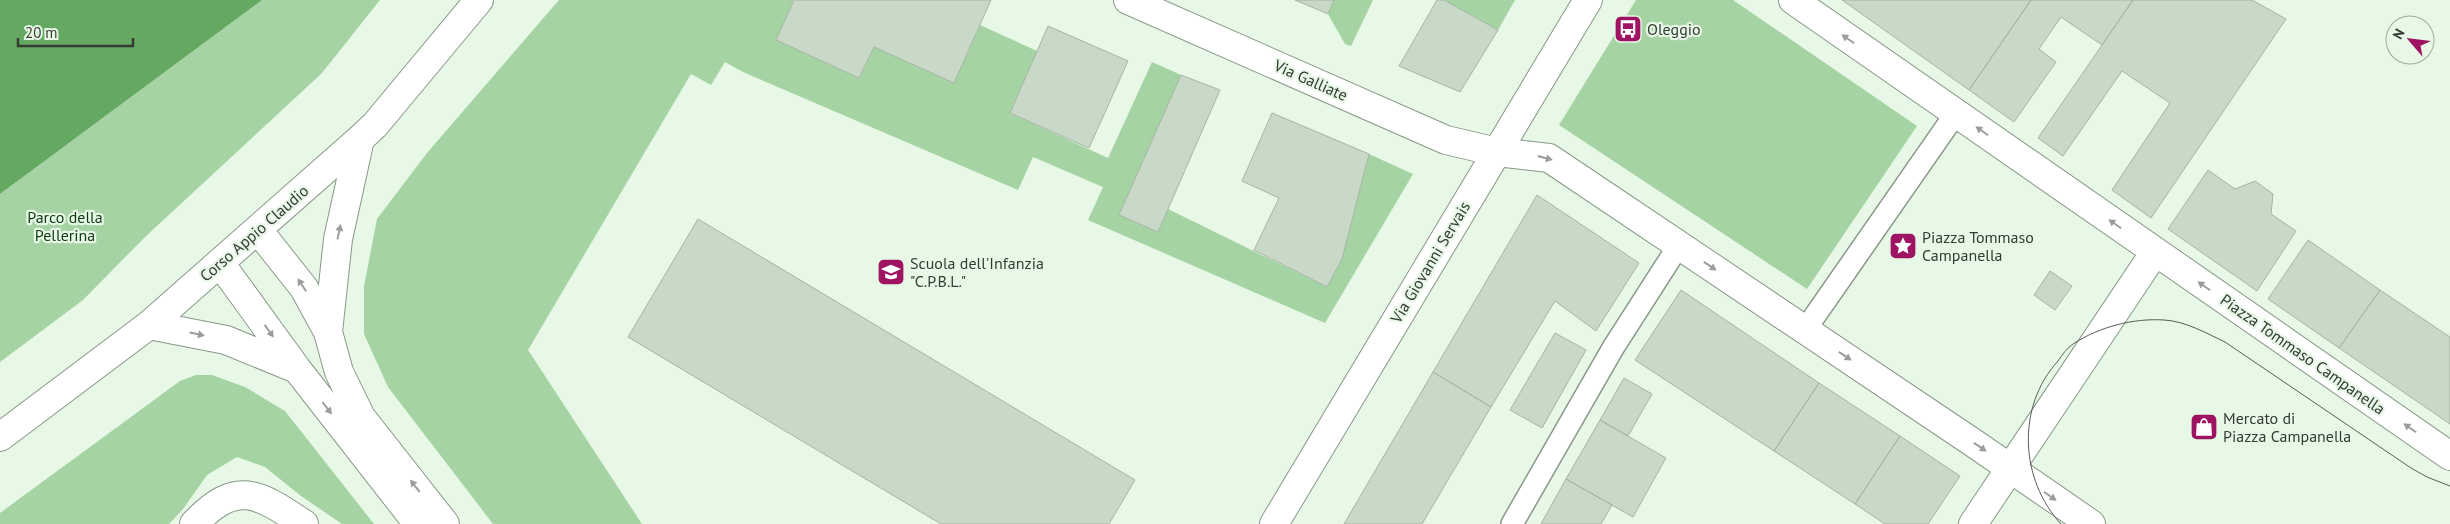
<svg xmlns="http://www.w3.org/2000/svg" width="2450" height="524" font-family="'PT Sans',sans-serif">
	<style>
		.green { fill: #a6d3a3 }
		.water { fill: #64a861 }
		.building { fill: #c9d9c7; stroke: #a5b5a4 }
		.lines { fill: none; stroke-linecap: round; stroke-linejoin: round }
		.service-casing { stroke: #899887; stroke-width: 24 }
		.minor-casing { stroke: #899887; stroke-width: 30 }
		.tertiary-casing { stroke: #899887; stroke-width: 30 }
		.service { stroke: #fff; stroke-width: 21 }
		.minor { stroke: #fff; stroke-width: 28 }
		.tertiary { stroke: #fff; stroke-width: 28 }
		.tram { stroke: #575f56; stroke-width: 1 }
		.oneway { fill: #9a9d9a }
		.labels { text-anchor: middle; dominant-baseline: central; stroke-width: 4.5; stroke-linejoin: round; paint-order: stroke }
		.poi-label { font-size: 16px; fill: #353b34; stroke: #e7f8e6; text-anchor: start }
		.street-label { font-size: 16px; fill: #353b34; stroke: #e7f8e6 }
		.park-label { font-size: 16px; fill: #0d3d0d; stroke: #e7f8e6 }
	</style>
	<rect width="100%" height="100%" fill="#e7f8e6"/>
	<path class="green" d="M262,0H380L322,73L145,237L83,300L0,362V194Z
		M559,0H794L776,40L859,78L874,47L954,83L980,25L1037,51L1010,113L1108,158L1152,62L1181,75L1119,215L1158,232L1168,209L1327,287L1342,259L1369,154L1413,174L1325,323L1088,220L1103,187L1033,157L1018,190L743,72L725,62L711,85L691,74L528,350L642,524H493L388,387L364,334V286L377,219L427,153Z
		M1334,0H1373L1351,46L1345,44L1328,14Z
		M1444,0H1515L1498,30Z
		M1636,0H1733L1917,126L1807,289L1559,125Z
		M196,375H212L245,387L285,411L374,524H342L301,496L265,467L237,457L207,475L183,509L169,524H0V513L180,381Z"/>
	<path class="water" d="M0,0H262L0,194Z"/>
	<path class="building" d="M794,0H991L954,83L874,47L859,78L776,40Z
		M1295,0H1334L1328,14Z
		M1437,0H1444L1498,30L1460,92L1399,66Z
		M1842,0H2031L1969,90Z
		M2031,0H2133L2102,45L2061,17L2039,49L2056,62L2014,122L1969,90Z
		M2133,0H2252L2286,19L2151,218L2112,190L2170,103L2122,71L2063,156L2038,138Z
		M1048,26L1128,61L1089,148L1010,113Z
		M1181,75L1220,90L1158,232L1119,215Z
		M1272,113L1369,154L1342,259L1327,287L1254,250L1279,198L1242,181Z
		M2208,170L2235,189L2255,181L2273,194L2271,214L2296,231L2257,291L2168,229Z
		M1537,195L1639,263L1596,331L1555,301L1491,407L1433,372Z
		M698,219L1135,480L1109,524H941L628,337Z
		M2308,240L2380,290L2339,348L2268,299Z
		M2050,271L2072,286L2055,310L2034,295Z
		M1681,290L1819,383L1774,451L1635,360Z
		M2380,290L2450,337V424L2339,348Z
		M1555,333L1586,350L1542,428L1510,410Z
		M1433,372L1491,407L1422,524H1344Z
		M1624,378L1652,394L1628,436L1600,420Z
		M1819,383L1900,436L1855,504L1774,451Z
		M1600,420L1666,458L1633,517L1566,479Z
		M1900,436L1960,476L1928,524H1885L1855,504Z
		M1566,479L1612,505L1601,524H1541Z"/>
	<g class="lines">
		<defs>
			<path id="service" d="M1805,330L1956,113
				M1512,524L1613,348L1679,245"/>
			<path id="minor" d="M1128,0L1446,140L1497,152L1549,158L1975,444L2091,524
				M1793,0L2450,456
				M194,524C237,478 259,494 304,524
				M1973,524L2155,252"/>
			<path id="tertiary" d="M258,230L304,288L328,332L339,372L361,417L445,524
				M220,263L297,369L418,524
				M149,325L226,340L297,369
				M328,332L338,239L360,139
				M0,437L149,325L360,139L375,125L479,0
				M1274,524L1588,0"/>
		</defs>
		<use href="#service" class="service-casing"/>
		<use href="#minor" class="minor-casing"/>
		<use href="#tertiary" class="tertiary-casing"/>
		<use href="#service" class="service"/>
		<use href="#minor" class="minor"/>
		<use href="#tertiary" class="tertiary"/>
		<path class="tram" d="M2061,524C2020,480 2016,407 2058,361C2062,355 2067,348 2073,344C2099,327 2133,318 2164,320C2185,321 2206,333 2225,342L2411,468L2427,477L2450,486"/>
	</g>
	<defs><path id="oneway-solid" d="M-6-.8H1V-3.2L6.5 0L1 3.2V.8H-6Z" transform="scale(1.25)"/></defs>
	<g class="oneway">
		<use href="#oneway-solid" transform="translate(1848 39) rotate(-145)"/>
		<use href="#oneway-solid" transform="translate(1982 131) rotate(-145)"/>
		<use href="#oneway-solid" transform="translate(1545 158) rotate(15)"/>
		<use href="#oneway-solid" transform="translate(2115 224) rotate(-145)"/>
		<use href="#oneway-solid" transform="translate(339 232) rotate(-78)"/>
		<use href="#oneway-solid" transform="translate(1710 266) rotate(34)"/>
		<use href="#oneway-solid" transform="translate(302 285) rotate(-123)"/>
		<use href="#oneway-solid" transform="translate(2204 286) rotate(-145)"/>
		<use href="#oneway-solid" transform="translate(269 331) rotate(54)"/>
		<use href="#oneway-solid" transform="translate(197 334) rotate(12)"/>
		<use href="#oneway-solid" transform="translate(1845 356) rotate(34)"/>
		<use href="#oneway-solid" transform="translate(327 408) rotate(52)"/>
		<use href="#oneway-solid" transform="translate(2410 428) rotate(-145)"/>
		<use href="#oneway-solid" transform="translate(1980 447) rotate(34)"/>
		<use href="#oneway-solid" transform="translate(415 486) rotate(-128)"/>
		<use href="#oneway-solid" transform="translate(2050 496) rotate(35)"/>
	</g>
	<defs>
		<symbol id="bus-square" viewBox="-11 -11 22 22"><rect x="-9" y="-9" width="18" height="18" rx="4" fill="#9e1462" stroke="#e7f8e6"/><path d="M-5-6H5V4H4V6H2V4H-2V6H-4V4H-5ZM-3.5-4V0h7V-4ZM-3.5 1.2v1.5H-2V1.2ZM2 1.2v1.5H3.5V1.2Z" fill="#fff"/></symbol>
		<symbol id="sight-square" viewBox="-11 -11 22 22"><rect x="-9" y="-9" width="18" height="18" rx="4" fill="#9e1462" stroke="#e7f8e6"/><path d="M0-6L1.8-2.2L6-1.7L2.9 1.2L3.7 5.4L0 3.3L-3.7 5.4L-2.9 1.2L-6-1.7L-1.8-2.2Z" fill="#fff"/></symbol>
		<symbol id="school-square" viewBox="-11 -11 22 22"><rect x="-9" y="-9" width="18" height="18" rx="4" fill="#9e1462" stroke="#e7f8e6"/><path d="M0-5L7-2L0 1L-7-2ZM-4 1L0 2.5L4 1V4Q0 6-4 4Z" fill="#fff"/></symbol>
		<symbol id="shop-square" viewBox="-11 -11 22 22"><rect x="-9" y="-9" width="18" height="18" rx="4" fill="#9e1462" stroke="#e7f8e6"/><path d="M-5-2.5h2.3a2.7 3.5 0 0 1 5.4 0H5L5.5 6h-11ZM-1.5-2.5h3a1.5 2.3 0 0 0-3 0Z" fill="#fff"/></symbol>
	</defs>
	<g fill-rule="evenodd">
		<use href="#bus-square" x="1612" y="13" width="32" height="32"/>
		<use href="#sight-square" x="1887" y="230" width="32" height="32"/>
		<use href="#school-square" x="875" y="256" width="32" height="32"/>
		<use href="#shop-square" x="2188" y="411" width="32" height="32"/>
	</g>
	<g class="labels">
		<g class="poi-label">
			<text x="1647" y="29">Oleggio</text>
			<text x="1922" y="237">Piazza Tommaso<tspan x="1922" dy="18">Campanella</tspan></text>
			<text x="910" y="263">Scuola dell'Infanzia<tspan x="910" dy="18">"C.P.B.L."</tspan></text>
			<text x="2223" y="418">Mercato di<tspan x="2223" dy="18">Piazza Campanella</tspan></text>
		</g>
		<g class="street-label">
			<text transform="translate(1311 80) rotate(24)">Via Galliate</text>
			<text transform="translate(254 233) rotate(-41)">Corso Appio Claudio</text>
			<text transform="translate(1430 262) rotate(-59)">Via Giovanni Servais</text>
			<text transform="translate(2303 354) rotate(35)">Piazza Tommaso Campanella</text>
		</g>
		<g class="park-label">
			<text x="65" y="217">Parco della<tspan x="65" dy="18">Pellerina</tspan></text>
		</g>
	</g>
	<g transform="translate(2410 40) rotate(298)"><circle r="24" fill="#e7f8e6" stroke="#a0ac9f"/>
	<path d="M0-4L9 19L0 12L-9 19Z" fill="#9e1462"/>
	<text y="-8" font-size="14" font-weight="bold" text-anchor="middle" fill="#353b34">N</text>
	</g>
	<path d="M18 38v8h115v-8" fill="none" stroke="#353b34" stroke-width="2.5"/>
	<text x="25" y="38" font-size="15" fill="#353b34" stroke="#e7f8e6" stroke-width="4" paint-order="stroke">20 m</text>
</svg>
